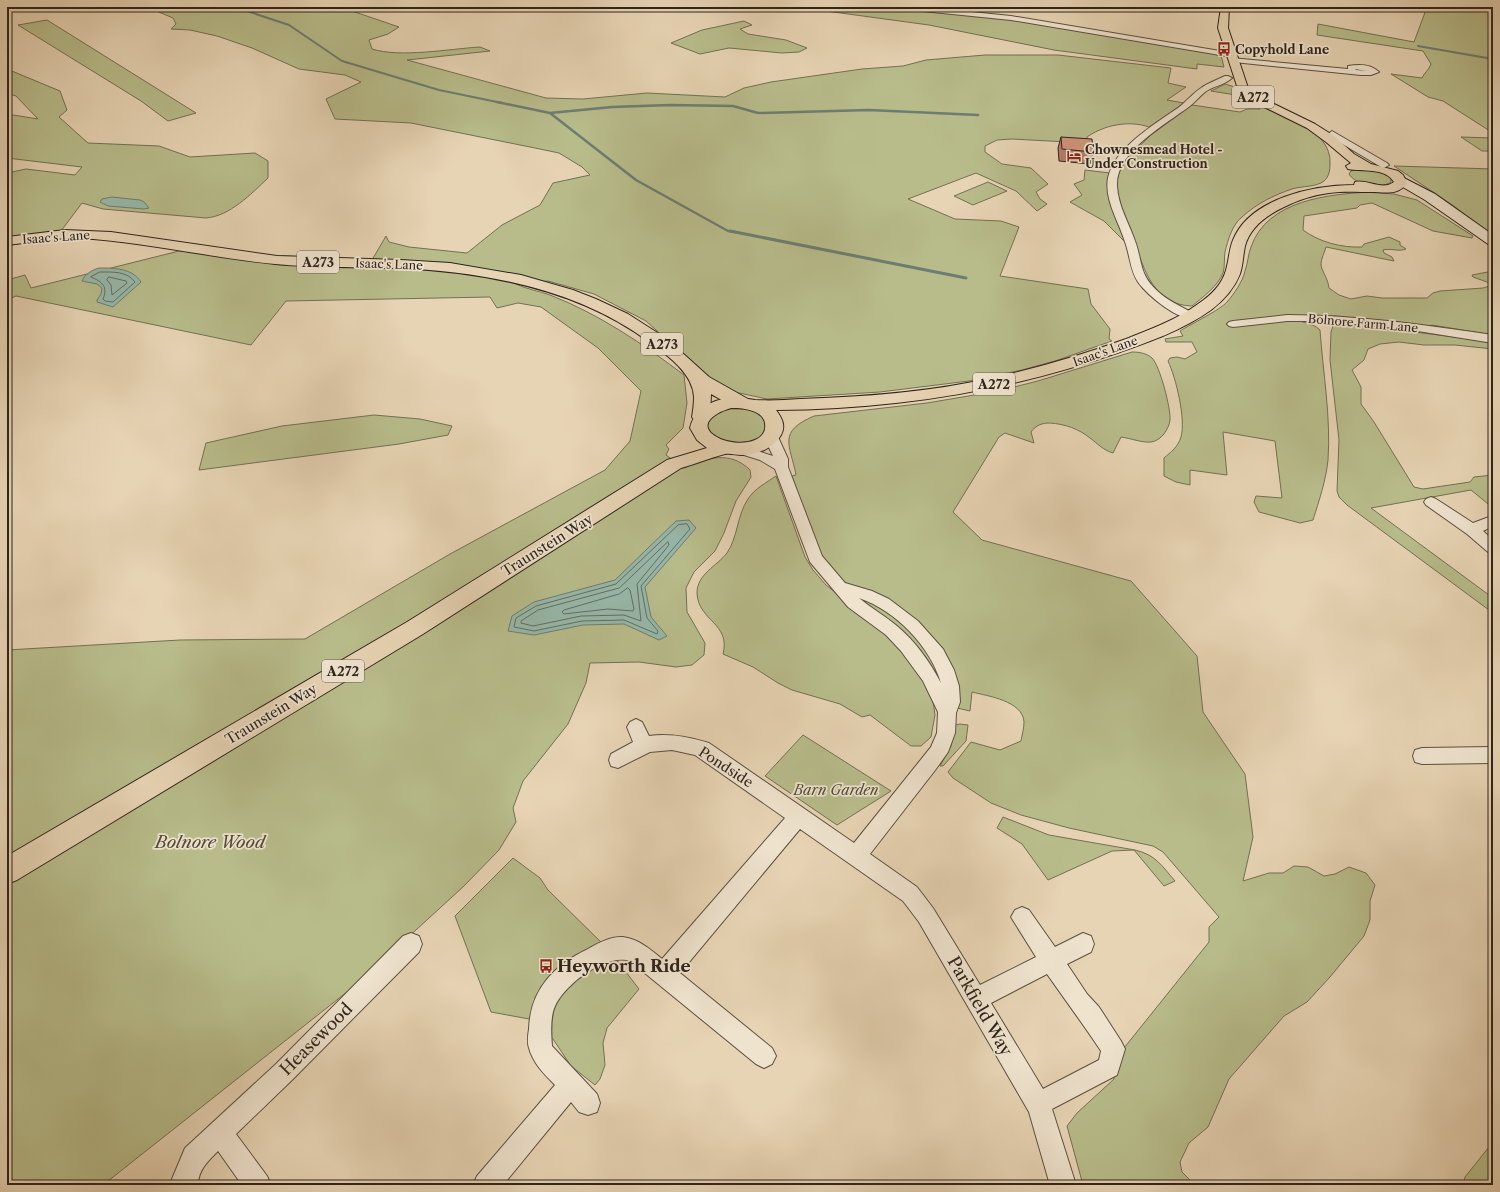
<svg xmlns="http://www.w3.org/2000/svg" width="1500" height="1192" font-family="'Libre Caslon Text',serif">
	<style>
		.green { fill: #b8bc8b; stroke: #737054 }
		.water { fill: #97b8aa; stroke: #6d7d71 }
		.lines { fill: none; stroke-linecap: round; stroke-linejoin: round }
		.shore { stroke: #626e63; stroke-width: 1 }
		.stream-far2 { stroke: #6d7d71; stroke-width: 2 }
		.stream-far1 { stroke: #6d7d71; stroke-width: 2.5 }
		.stream { stroke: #6d7d71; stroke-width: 3 }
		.minor-casing { stroke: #5c5042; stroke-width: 2 }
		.secondary-casing { stroke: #2e241c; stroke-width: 2 }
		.primary-casing { stroke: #2e241c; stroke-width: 2 }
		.trunk-casing { stroke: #2e241c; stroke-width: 2 }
		.minor { fill: #efe3ce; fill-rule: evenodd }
		.secondary { fill: #efe3ce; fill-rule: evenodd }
		.primary { fill: #e7d4b4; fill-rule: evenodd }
		.trunk { fill: #e7d4b4; fill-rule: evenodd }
		.wall { fill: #b27e6a; stroke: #2e241c }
		.building { fill: #cf937b; stroke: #2e241c }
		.labels { text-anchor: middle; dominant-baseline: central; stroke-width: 3.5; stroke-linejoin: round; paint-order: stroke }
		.far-poi-label { font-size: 12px; font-weight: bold; fill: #2e241c; stroke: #efe3ce; text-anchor: start }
		.far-street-label { font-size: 12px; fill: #2e241c; stroke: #efe3ce }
		.shield { fill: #efe3ce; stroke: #685d51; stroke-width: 1 }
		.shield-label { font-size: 13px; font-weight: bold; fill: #2e241c }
		.street-label { font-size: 14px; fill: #2e241c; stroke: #efe3ce }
		.park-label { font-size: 14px; font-style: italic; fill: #504a38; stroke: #efe3ce }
		.near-park-label { font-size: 17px; font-style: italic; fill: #504a38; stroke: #efe3ce }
		.near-poi-label { font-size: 17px; font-weight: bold; fill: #2e241c; stroke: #efe3ce; text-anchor: start }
		.near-street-label { font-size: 17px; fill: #2e241c; stroke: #efe3ce }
	</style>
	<rect width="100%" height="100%" fill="#e7d4b4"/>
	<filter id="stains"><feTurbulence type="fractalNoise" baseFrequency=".005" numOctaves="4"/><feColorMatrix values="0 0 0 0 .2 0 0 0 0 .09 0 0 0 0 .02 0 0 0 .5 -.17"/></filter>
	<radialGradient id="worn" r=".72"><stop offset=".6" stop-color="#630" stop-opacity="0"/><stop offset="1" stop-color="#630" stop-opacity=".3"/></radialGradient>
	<path class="green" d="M147,7H347L352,11L399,27L388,34L369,40L372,49C401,58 448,49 480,47L490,51L407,60L546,98L583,99L647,93L725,97L744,88L771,82L862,69L903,66L926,60L985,55H1058L1171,68L1168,83L1186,87L1167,100L1184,103L1149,127C1129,120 1104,125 1087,137L1086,143L1012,139L997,140L985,146V152L1002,164L1031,168L1048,184L1036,192L1040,199L1047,204L1037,211L1016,191L976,173L908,199L955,219L1001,221L1019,227L1000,276L1088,289L1091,304L1110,329L1109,339L1112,341L1055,361L1022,370L969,381L880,392L767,399L730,391L708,377L646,321L594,294L548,281L516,284C526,289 539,291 550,295C599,314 643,344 684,375L687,403L683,428L666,445L669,449L666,455L684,468C707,458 730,450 750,470L751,477L736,501L724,533L715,551L694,572L686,588L687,612L705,643L704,655L692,665L676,667L639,662L590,663L586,683L568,724L523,781L513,808L516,822L499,850L464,886L357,984L103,1185H7V650L180,640L305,639L450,554L605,470L630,441L641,391L598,348L541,307L518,303L497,308L490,297L286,301L251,345L16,296L7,300V280L25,275L31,288L179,251L372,260L386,236L389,242L409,247L467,253L502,225L540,205L553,183L590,175L582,167L559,153L535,148L411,123L335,119L326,99L361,82L345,75L299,69L252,48L217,36L190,30L171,29L176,24L173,18Z
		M810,7H895L1010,19L1221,55L1224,67L1197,64V69L1054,50L929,25L826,11Z
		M1427,7H1483L1493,10V133L1443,101L1428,97L1391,74L1422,78C1424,73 1429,70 1431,64L1423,51L1317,35L1318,24L1414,42Z
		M47,20L196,113L168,121L141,101L18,25Z
		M744,21L752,25L740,29L748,34L786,40L807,48L799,52L782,53L729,48L700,54L671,43L702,30Z
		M7,69L60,91L67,110L59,117L88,143L159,146L190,157L255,153L268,161V178C251,194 230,216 206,218L103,209L82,203L58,235L7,246V173L26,169L75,175L82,167L7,158V114L38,119L16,96L7,93Z
		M1225,84L1235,87L1238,93L1242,96L1211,91Z
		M1250,99C1276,111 1333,129 1330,164C1330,170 1329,177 1324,181C1317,187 1302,186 1292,189C1274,195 1256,204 1242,217C1232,225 1228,240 1225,252C1224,258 1225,267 1223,273C1219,285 1202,298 1192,306C1154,305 1144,270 1134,240L1124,241L1104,221L1070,202L1082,195L1074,184L1084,180L1085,170L1118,174L1127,158L1151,135L1192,105L1240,112L1247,109H1260L1246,100Z
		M1461,137L1493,138V151H1482Z
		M1394,166L1493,169V235L1451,204Z
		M1358,169C1370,170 1381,170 1391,178V182C1381,189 1355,185 1349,174L1351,171Z
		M988,182L1007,191L973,205L954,196Z
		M1371,192L1394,194L1417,200L1473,236L1472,238L1433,231L1372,203L1360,205L1357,208L1304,216L1303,230C1319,242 1342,248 1362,247L1364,244L1389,237L1400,242V245L1406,249C1399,252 1391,248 1383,250L1384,253L1392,257L1394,261L1326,247C1324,255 1319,261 1322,269C1325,276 1328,280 1329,288L1339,295L1351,299L1367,296L1382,298H1427L1433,293L1440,291L1483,288L1493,285L1487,282L1473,277L1472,275L1493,271V335L1432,325L1430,326L1334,316H1291C1299,324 1311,321 1320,330C1323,373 1331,417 1328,460C1326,480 1319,501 1313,520L1300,523L1259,512L1254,502L1256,496L1282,498L1275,441L1223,432L1227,475L1190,470V485L1176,482L1164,476V458C1171,452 1178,447 1181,437C1186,419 1176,378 1168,361L1170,358L1177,357L1185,359L1197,352L1192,342H1166L1165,339L1183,336L1180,331C1191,324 1220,310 1227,302C1234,294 1243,281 1245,271C1248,263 1248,254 1251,247C1267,200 1329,194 1371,192Z
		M1337,322L1493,342V349L1455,345H1424L1399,342L1380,344L1368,349L1364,360L1352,370L1361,387V404L1374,422L1414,487L1423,489L1470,482L1474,477L1493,475V487L1491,488L1493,493V508L1471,490L1371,508L1493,598V613L1347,505L1339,497L1337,491L1339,440L1330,360L1331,332L1333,326Z
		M1132,352C1139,352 1146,353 1152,358C1160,366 1171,409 1170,420C1169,429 1161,441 1151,442C1142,443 1130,438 1121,437L1113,453C1103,450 1098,444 1090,438C1079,429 1065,424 1050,423C1042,423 1036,425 1031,432L1034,443L1005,433L999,437L953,512L982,540L1131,581L1197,656L1203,712L1245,774L1253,837L1243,881L1269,873H1283L1294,866L1308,867L1324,876L1335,874L1349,867L1366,873L1375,885L1370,901V920L1364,936L1330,977L1307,1002L1284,1016L1229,1079L1208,1127L1189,1143L1180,1162L1182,1172L1195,1185H1083L1067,1126L1077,1113L1114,1079L1112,1063L1209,942V927L1219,917L1163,852L1153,846L1069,828L1021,815L991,803L953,778L948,772L971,742L1000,750L1021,741C1022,735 1024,728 1024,722C1023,701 988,696 972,692L970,711L957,708L949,662L865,589C860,587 853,586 848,584C817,568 803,507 792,476L796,475C790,444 777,432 814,416L927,403L998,391L1038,381Z
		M731,407L753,409L766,419V431L759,439L753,442L739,444L717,440L706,428L712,415Z
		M374,415L420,419L452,426L448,435L399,444L199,470L206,443L282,426Z
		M776,476L805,557L813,570L826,585L883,630L914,665L924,682L933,701L935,715L931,737L921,746H911L870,715L862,717L840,704L792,690L778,683L753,667L723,654C731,623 698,621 697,593C697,574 717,566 727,553C738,537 737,515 748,499C755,488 766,483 776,476Z
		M864,599C885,610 908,623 921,642C929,654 936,668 944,680L937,681L898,628L863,602Z
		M960,724L968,725L966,741L943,766H940L951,746L955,725Z
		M803,735L891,791L837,825L765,776Z
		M1003,817L1049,835L1135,850C1156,855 1161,865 1175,881L1164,886L1134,850L1112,851L1048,880L1022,844L997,828Z
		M513,858L540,878L548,890L609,950L639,989L607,1028L603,1043L605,1065L600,1079L595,1085L571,1066L553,1039L529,1019L491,1012L455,916Z
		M1493,1142V1185H1463L1465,1177Z"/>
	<path class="water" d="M112,197L140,200L144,202L149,208L144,209L108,206L100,202L102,199Z
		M99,268C114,268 132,268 141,282L113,307L97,302V300L101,294L102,288L97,284L82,281C85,274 92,270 99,268Z
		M689,520L696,528L645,587L651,617L667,636L659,640L624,624L583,625L534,635L508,631L512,616L534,602L615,580L676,521Z"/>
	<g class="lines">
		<path class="shore" d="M100,272C113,272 127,271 135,282L113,302L105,301L103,299C108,287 103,282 91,277Z
			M109,277L126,281L127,283L112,295L111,285L107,280Z
			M687,524L690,529L641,586L647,618L658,631L657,634L624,620L582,621L534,631L514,627L516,618L536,606L616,584L678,525Z
			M668,542L669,545L637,584L641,621L624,615L581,616L533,626L521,623V621L538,610L619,588Z
			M628,588L630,590L634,609L633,611L608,609L564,614L562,612L564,610L619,594Z"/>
		<path class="stream-far2" d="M235,7L289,25L342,61L439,90L502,103
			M1481,7L1493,11
			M1418,46L1493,59"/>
		<path class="stream-far1" d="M497,102L550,113L612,107L670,105L733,106L758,113L869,110L978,115
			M550,113L636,180L728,231L735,232"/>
		<path class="stream" d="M730,231L966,278"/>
		<defs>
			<path id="minor" d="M900,7H922L1011,16L1232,53L1236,55L1232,57L1011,20L903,9Z
				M1231,58L1348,69V66C1359,64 1371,64 1379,72L1371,75H1361L1234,62L1230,60ZM1355,69L1367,71L1356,70Z
				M1225,76H1228L1232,78C1225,85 1213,86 1205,92C1200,96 1195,102 1190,106C1166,124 1115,152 1117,186C1118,206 1129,223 1135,241C1139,251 1140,263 1144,273C1153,294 1176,304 1195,314L1197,316L1195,318C1179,322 1147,295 1138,282C1130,270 1130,255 1125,242C1119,222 1104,200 1108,178C1114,148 1155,124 1178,108C1186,102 1192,94 1201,88C1208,83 1217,80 1225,76Z
				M1332,131L1387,163L1389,165L1384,168L1381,167L1329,136L1328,134Z
				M1287,315C1356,315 1425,325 1493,335V343L1405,329L1323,321H1287L1233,327L1229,326L1227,324L1229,322L1233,321Z
				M771,433L776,434L778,437L788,459V467L822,556L845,583L872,591L889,599L918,621L943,649L954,670L959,686L960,702L956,713L955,733L948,752L936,769L870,854L917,887L933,908L980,985L1036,957L1011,917L1015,910L1022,907L1029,910L1055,947L1083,933L1091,936L1094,944L1091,952L1067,964L1087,994L1099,1007L1121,1041L1125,1049L1117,1075L1052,1109L1076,1185H1050L1029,1112L919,922L903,901L800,829L680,973L772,1048L776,1056L772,1064L764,1068L756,1064L630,961C606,953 565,984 555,1006C550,1017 551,1033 552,1046L597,1094L600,1103L597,1112L588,1115L579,1112L571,1102L503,1185H473L477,1176L555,1085C544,1074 533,1063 529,1048C527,1042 528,1035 529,1029C530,991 553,966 586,950C596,944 610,936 623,937C639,939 651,950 662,959L785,818L695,755L672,750L650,752L618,768L611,766L609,760L611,754L633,742L627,727L630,722L636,719L642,722L649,736C670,733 689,737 709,743L854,843L931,747L937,733L938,712L923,681L901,651L886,635L848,607L810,562L775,469L760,460L734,452L732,449L734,446L739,445L773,456L764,437L766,434ZM859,598C896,611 930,646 941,683C930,662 915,641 897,626C885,616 871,608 859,598ZM1047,974C1065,1000 1084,1025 1101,1051L1099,1060L1043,1089L991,1003Z
				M1431,497L1436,499L1473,523L1489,517L1493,518V526L1483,531L1493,540V553L1488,552L1467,534L1426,505L1424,502L1426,499Z
				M1493,747V763L1422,764L1415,762L1413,756L1415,750L1422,748Z
				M411,933L419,936L422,944L419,952L292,1080L236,1134L267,1176L271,1185H242L218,1151C208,1161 198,1170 198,1185H172V1179L185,1148L276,1064L403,936Z"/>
			<path id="secondary" d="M1400,176L1435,194L1493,235V245L1488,244L1425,200L1396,183L1394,180L1396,177Z"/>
			<path id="primary" d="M65,230L111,232L277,256L401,260L450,263L521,275L573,290L596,299L628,314L667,339L709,377L748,399L751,403L748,407C735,410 722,400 711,394L710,417L707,421L701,422L695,421L692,417C693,411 694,404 694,397C693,373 667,355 649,342C578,289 486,272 399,268C358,267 316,268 275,264C214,258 154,244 93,239L65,238L7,245V237Z"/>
			<path id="trunk" d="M1221,7H1229L1228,28L1248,88L1264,99L1315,124L1334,136L1354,154L1371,164L1398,171L1403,175L1407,183C1398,196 1385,192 1371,192C1358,192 1342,191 1329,193C1313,195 1298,200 1284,207C1267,215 1250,227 1245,246C1243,255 1243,265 1240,274C1234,289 1223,301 1211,310C1183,330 1149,342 1117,353C1006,392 893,409 776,410C782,418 786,426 781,435C773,449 756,455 741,455C736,455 730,453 725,454C710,458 695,464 681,468L423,634L17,880L7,884V856L407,622L667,460L707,448L697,440L690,428C694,410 711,400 729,398C737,397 746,399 755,400C770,401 786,400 800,399C864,397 930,392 992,378C1038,368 1082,355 1126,339C1151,329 1176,320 1198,304C1210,296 1222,285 1226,270C1229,260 1229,250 1233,240C1250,198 1314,185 1354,185L1355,182C1368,179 1382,191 1394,182C1385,167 1362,172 1348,169L1346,166L1351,163L1326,142L1307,128L1256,103L1239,92L1218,28ZM731,408C744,408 768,410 765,429C764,434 760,438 755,440C733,450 688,431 717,414C721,411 726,410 731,408Z"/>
		</defs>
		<use href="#minor" class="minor-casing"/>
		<use href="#secondary" class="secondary-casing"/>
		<use href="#primary" class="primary-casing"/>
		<use href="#trunk" class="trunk-casing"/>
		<use href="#minor" class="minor"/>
		<use href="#secondary" class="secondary"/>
		<use href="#primary" class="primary"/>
		<use href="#trunk" class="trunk"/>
	</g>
	<path class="wall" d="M1061,137L1093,152L1090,164L1059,161L1058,148Z"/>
	<path class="building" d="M1061,137L1092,139L1093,152L1062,149Z"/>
	<defs>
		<symbol id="bus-bare" viewBox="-9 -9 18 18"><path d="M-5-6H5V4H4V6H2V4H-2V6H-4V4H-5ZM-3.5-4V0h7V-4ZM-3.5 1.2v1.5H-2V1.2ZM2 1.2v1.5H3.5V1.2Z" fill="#8f2418" stroke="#efe3ce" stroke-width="2.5" paint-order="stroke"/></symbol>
		<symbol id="hotel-bare" viewBox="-9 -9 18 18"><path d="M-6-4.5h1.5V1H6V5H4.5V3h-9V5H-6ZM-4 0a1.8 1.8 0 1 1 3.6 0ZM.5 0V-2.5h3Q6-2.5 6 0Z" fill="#8f2418" stroke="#efe3ce" stroke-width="2.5" paint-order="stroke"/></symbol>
	</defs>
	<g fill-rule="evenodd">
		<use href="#bus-bare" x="1214" y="39" width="20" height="20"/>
		<use href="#hotel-bare" x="1064" y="146" width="20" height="20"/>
		<use href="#bus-bare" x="536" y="956" width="20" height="20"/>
	</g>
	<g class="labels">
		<g class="far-poi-label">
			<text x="1235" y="49">Copyhold Lane</text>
			<text x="1085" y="149">Chownesmead Hotel -<tspan x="1085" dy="14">Under Construction</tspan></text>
		</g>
		<g class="far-street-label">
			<text transform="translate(56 237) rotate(-4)">Isaac's Lane</text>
			<text transform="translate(389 264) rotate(2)">Isaac's Lane</text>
			<text transform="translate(1363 323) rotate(5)">Bolnore Farm Lane</text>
			<text transform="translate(1105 351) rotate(-20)">Isaac's Lane</text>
		</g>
		<g class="shield">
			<rect x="1232" y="86" width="42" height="22" rx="3"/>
			<rect x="297" y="251" width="42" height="22" rx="3"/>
			<rect x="641" y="333" width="42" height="22" rx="3"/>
			<rect x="973" y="373" width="42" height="22" rx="3"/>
			<rect x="322" y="660" width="42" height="22" rx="3"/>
		</g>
		<g class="shield-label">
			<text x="1253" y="97">A272</text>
			<text x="318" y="262">A273</text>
			<text x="662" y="344">A273</text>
			<text x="994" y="384">A272</text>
			<text x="343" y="671">A272</text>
		</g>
		<g class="street-label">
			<text transform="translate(547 545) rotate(-32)">Traunstein Way</text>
			<text transform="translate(271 714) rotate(-31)">Traunstein Way</text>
			<text transform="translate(726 767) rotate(33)">Pondside</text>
		</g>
		<g class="park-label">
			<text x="836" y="790">Barn Garden</text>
		</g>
		<g class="near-park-label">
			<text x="210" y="842">Bolnore Wood</text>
		</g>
		<g class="near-poi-label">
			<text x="557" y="966">Heyworth Ride</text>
		</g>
		<g class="near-street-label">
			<text transform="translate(980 1006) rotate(60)">Parkfield Way</text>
			<text transform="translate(316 1039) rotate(-45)">Heasewood</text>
		</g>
	</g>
	<rect width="1500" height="1192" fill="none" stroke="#e7d4b4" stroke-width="24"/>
	<rect x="8" y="8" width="1484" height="1176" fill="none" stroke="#2e241c" stroke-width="2"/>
	<rect x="12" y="12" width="1476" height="1168" fill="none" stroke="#2e241c"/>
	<rect width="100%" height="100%" filter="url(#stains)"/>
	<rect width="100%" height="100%" fill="url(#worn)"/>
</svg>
